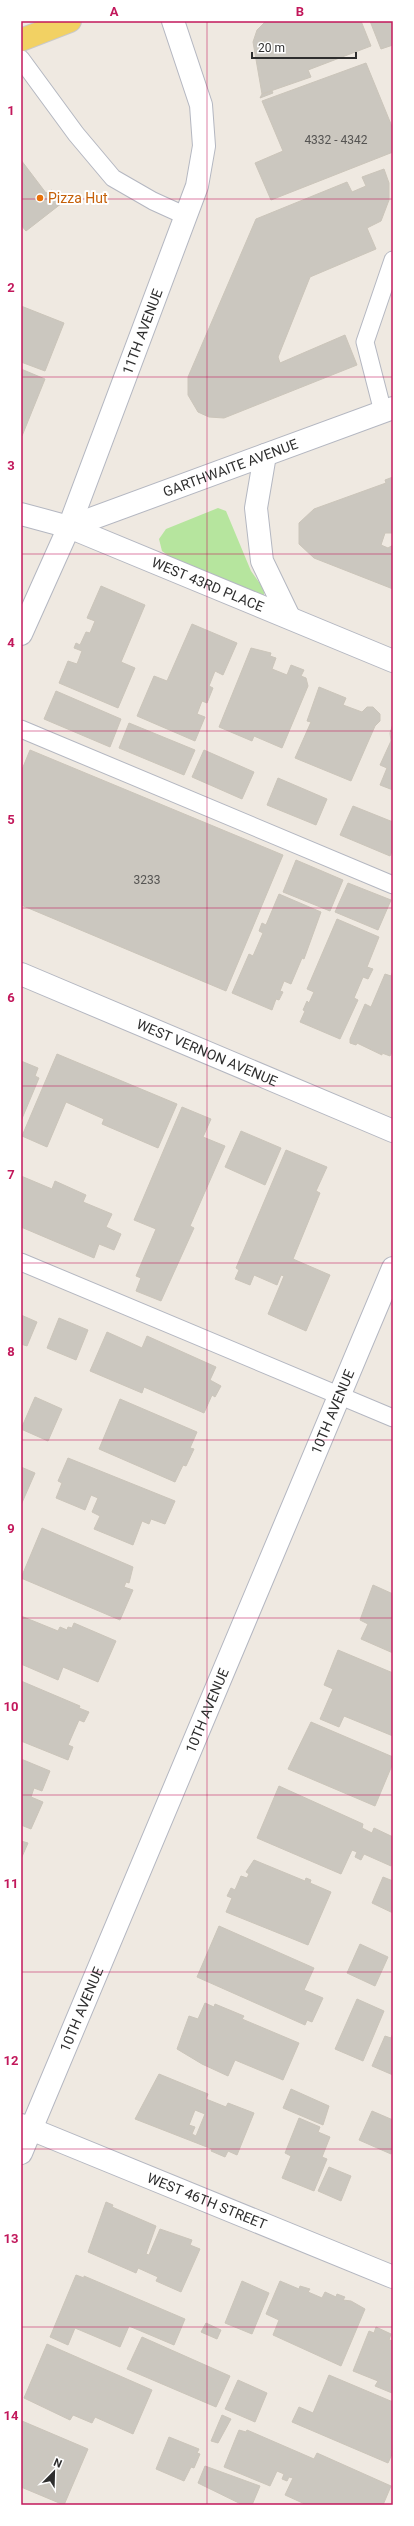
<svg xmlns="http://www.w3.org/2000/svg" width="414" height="2526" font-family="Roboto,sans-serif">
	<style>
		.green { fill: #b6e59e }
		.building { fill: #cbc7bf; stroke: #cbc5ba; fill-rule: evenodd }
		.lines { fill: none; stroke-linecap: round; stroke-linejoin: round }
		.lane-casing { stroke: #b4b7c1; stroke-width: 19 }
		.street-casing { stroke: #b4b7c1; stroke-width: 24 }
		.secondary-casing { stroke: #b4b7c1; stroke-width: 24 }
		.primary-casing { stroke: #c9c9c9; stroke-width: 24 }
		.lane { stroke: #fff; stroke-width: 17 }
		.street { stroke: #fff; stroke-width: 22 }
		.secondary { stroke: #fff; stroke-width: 22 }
		.primary { stroke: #f2d163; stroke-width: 22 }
		.grid { fill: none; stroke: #c2185b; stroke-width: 1; stroke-opacity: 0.55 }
		.food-dot { fill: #e8710a; stroke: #fff; stroke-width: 1.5 }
		.labels { text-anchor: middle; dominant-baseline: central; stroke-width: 4; stroke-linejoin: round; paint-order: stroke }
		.number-label { font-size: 12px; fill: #555452 }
		.food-label { font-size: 14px; fill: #c56008; stroke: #fff; text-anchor: start }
		.street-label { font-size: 14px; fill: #2e2e2e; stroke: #fff }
		.neatline { fill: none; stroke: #c2185b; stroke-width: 1.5 }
		.grid-label { font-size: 13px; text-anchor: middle; font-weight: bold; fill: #c2185b }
	</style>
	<rect width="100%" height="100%" fill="#efe9e1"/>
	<path class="green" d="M218,508L226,511L251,571L264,589V595L261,596L170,557L162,551L159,539L166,529Z"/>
	<path class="building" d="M266,21H361L371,46L308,70L311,77L262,94L253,42L257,30Z
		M370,21H393V45L381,49Z
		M366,63L393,129V152L271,200L255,163L283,151L262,101Z
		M272,91L273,93L260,98L262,94Z
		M21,160L46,193L52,190L62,203L26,231L21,225Z
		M384,169L389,183V200L381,221L367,228L376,249L310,277L278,357L280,363L345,335L357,365L224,418L209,417L198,412L188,395V377L256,219L347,182L352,192L366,186L362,177Z
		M21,306L64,323L45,371L21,362Z
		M21,369L45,379L22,436H21Z
		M393,477V533H385L381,545L388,548L393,545V589L314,558L299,544V523L314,509L386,483L385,480Z
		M101,586L145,605L121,662L135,668L118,708L59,683L68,661L77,664L82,651L74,648L76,643L80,645L86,632L90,633L95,621L87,618Z
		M192,624L237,643L223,675L215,671L209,686L213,688L207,703L202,701L197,714L205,717L195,741L137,716L154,676L167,681Z
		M251,648L271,653L270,656L276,658L272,669L287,675L291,665L304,670L301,676L306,678L308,686L282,748L254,736L252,741L219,727Z
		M319,687L346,698L343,705L362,712L367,707H373L380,714V721L375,726L351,781L295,758L311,722L307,721Z
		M56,691L121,719L110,747L44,719Z
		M129,723L195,750L184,775L119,748Z
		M393,724V790L380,785L387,768L380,765L391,741L390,733Z
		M30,750L283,855L226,991L21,905V772Z
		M204,750L254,772L242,799L192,777Z
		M278,778L327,799L316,825L267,805Z
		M353,806L393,822V849L390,856L340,835Z
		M296,860L343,880L330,911L283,892Z
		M348,883L391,900L378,930L335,912Z
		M279,894L321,912L304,959L302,958L291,984L284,981L280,991L283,992L279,1000L276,999L272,1010L232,993L249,954L253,956L263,933L259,931L262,923L266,925Z
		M337,919L379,937L367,967L373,969L368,979L363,977L354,998L358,1000L340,1039L300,1022L305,1011L303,1010L307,1001L309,1003L314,992L307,989Z
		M393,971V1050L390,1056L382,1053V1055L357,1043L356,1045L350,1043V1039L365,1004L371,1007L385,974L391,976Z
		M57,1054L177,1104L158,1148L102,1124L104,1119L66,1102L47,1147L22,1136Z
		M21,1061L38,1068L35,1076L39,1078L21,1121Z
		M182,1107L211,1119L203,1137L225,1146L190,1226L194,1228L161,1301L136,1291L141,1278L136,1276L156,1229L134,1220Z
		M241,1131L281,1148L265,1185L225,1167Z
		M286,1150L327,1167L316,1191L320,1193L293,1259L330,1275L306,1331L268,1314L284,1276L281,1275L277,1285L254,1275L250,1285L235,1279L239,1270L236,1268Z
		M21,1176L52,1189L55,1181L86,1195L83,1202L112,1214L106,1227L121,1234L114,1250L99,1244L94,1258L21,1227Z
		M21,1315L37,1322L27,1346L21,1344Z
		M59,1318L88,1330L76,1360L47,1348Z
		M107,1332L142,1348L147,1336L216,1367L210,1380L221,1386L215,1397L212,1395L204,1413L144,1387L142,1393L90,1371Z
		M35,1397L62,1409L48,1441L21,1429Z
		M120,1399L197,1432L190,1448L194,1449L186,1466L183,1465L175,1482L99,1449Z
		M68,1458L175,1501L165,1524L151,1519L149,1524L142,1521L133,1545L94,1529L100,1516L92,1512L98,1498L91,1495L85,1510L56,1498L62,1483L58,1481Z
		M21,1467L35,1473L21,1505Z
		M42,1528L133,1567L129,1583L126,1582L124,1587L133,1590L120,1620L21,1578Z
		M373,1585L393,1594V1653L361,1639L368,1624L360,1620Z
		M21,1616L58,1631L60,1627L67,1630L68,1627L72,1628L74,1623L116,1641L98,1682L63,1667L58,1680L21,1664Z
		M338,1650L393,1673V1736L344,1716L339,1727L320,1719L333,1689L324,1685Z
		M21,1681L80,1706L79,1708L89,1712L84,1722L79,1720L68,1745L73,1747L68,1760L21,1741Z
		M311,1722L393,1757V1763L375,1806L288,1769Z
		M21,1759L50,1771L42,1791L34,1788L31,1797L43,1802L31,1829L21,1825Z
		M279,1786L363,1824L362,1828L372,1833L374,1828L393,1837L391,1866L364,1854L361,1860L355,1857L357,1852L352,1850L341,1874L257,1838Z
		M21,1841L28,1843L21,1859Z
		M254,1860L305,1881L306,1878L311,1880L310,1883L331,1892L308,1945L226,1912L232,1898L227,1896L231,1888L235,1890L241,1876L247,1878L249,1874L246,1872Z
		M383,1877L393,1881V1913L372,1903Z
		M219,1926L314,1968L304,1990L323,1998L312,2022L307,2020L305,2025L197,1977Z
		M360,1944L388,1957L375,1986L347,1973Z
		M357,1999L384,2011L363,2061L335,2049Z
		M205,2003L214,2007L215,2004L244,2016L242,2019L299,2043L283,2080L235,2060L228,2076L202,2064L177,2049L189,2016L198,2019Z
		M393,2033V2075L372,2066L385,2036L391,2038Z
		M159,2074L208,2094L206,2099L226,2107L228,2103L254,2113L237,2155L228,2151L225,2157L211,2151L212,2149L135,2119ZM195,2110L205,2114L196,2136L192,2134L195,2127L189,2125Z
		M291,2089L329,2106L323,2125L283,2108Z
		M372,2111L393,2120L391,2154L359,2140Z
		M299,2118L320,2127L318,2132L330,2137L322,2157L327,2159L314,2191L282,2178L291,2156L285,2153Z
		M329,2167L351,2176L341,2201L318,2191Z
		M106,2202L113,2205L112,2207L156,2226L146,2254L149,2255L160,2229L192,2240L190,2245L200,2249L181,2292L156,2281L158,2277L138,2268L136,2273L88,2252Z
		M76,2275L84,2278V2276L185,2319L174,2345L129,2326L120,2347L75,2328L68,2345L50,2337Z
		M242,2281L269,2293L252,2334L225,2323Z
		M280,2281L299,2289L300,2286L310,2289L308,2292L322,2298L325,2292L336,2297L337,2294L345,2297L343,2300L351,2301L365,2309L341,2366L273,2335L279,2320L266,2314Z
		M206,2323L221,2330L217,2339L201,2332Z
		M376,2327L391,2334L389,2340L393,2341L392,2393L375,2386L378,2381L353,2371L369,2331L374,2333Z
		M142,2337L230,2376L216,2407L127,2369Z
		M47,2344L152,2390L133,2434L95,2417L92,2423L73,2415L70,2420L24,2398Z
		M329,2375L393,2402V2452L388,2463L292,2422L299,2407L313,2413Z
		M238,2380L267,2393L255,2422L225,2409Z
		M222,2415L231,2419L218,2443L211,2441Z
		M22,2421L88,2449L64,2505L21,2487Z
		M239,2430L246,2432L247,2430L314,2459L317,2453L391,2486L383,2505H307L285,2495L293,2478L289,2477L287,2481L282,2479L284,2474L277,2471L270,2486L224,2467Z
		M169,2437L199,2449L197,2453L200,2454L194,2468L191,2467L184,2481L156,2469Z
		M205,2466L260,2486L252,2505H243L198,2483Z"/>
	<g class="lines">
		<defs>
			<path id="lane" d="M21,59L76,134L113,178L153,201L186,216
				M383,412L365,342L393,260
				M21,729L393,885
				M21,1262L393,1418"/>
			<g id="street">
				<path d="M265,455L256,508L262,561L289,617"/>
				<path id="s1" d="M21,514L69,527L393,661"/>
				<path id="s2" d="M69,527L393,408"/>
				<path id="s3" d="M21,634L69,527L197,186L204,146L201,105L173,21"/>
				<path id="s4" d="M21,2125L393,2277"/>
				<path id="s5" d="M21,2153L393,1268"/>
			</g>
			<g id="secondary">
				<path id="s6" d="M21,974L393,1131"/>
			</g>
			<path id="primary" d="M21,40L70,21"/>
		</defs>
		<use href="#lane" class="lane-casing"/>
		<use href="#street" class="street-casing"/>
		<use href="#secondary" class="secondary-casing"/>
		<use href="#primary" class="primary-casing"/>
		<use href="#lane" class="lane"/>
		<use href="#street" class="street"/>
		<use href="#secondary" class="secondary"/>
		<use href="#primary" class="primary"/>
	</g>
	<path class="grid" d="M207,21V2505M21,199H393M21,377H393M21,554H393M21,731H393M21,908H393M21,1086H393M21,1263H393M21,1440H393M21,1618H393M21,1795H393M21,1972H393M21,2149H393M21,2327H393"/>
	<circle class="food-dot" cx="40" cy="198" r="4"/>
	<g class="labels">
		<g class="number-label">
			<text x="336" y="140">4332 - 4342</text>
			<text x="147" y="880">3233</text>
		</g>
		<g class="food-label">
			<text x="48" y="198">Pizza Hut</text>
		</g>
		<g class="street-label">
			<text stroke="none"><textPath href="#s3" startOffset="326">11TH AVENUE</textPath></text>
			<text stroke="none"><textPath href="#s2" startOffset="172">GARTHWAITE AVENUE</textPath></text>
			<text stroke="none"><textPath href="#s1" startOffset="200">WEST 43RD PLACE</textPath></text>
			<text stroke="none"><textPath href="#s6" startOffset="202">WEST VERNON AVENUE</textPath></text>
			<text stroke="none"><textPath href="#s5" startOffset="804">10TH AVENUE</textPath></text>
			<text stroke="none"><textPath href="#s5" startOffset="480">10TH AVENUE</textPath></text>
			<text stroke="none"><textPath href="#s5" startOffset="156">10TH AVENUE</textPath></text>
			<text stroke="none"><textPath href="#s4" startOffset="201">WEST 46TH STREET</textPath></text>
		</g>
	</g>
	<rect width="414" height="2526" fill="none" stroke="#ffffff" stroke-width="44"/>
	<g transform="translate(54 2472) rotate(23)" stroke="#ffffff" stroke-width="3" paint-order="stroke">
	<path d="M0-3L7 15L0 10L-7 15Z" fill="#2e2e2e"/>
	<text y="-6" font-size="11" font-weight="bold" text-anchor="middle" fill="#2e2e2e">N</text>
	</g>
	<path d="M252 52v6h104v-6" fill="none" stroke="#2e2e2e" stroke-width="2"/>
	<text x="258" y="52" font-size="12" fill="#2e2e2e" stroke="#ffffff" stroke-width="3" paint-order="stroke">20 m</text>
	<rect x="22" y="22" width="370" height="2482" class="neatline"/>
	<g class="grid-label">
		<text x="114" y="16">A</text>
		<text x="300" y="16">B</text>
		<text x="11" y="115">1</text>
		<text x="11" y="292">2</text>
		<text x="11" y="470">3</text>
		<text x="11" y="647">4</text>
		<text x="11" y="824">5</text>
		<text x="11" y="1002">6</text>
		<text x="11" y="1179">7</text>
		<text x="11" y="1356">8</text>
		<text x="11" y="1533">9</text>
		<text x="11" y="1711">10</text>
		<text x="11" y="1888">11</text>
		<text x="11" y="2065">12</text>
		<text x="11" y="2243">13</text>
		<text x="11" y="2420">14</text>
	</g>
</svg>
